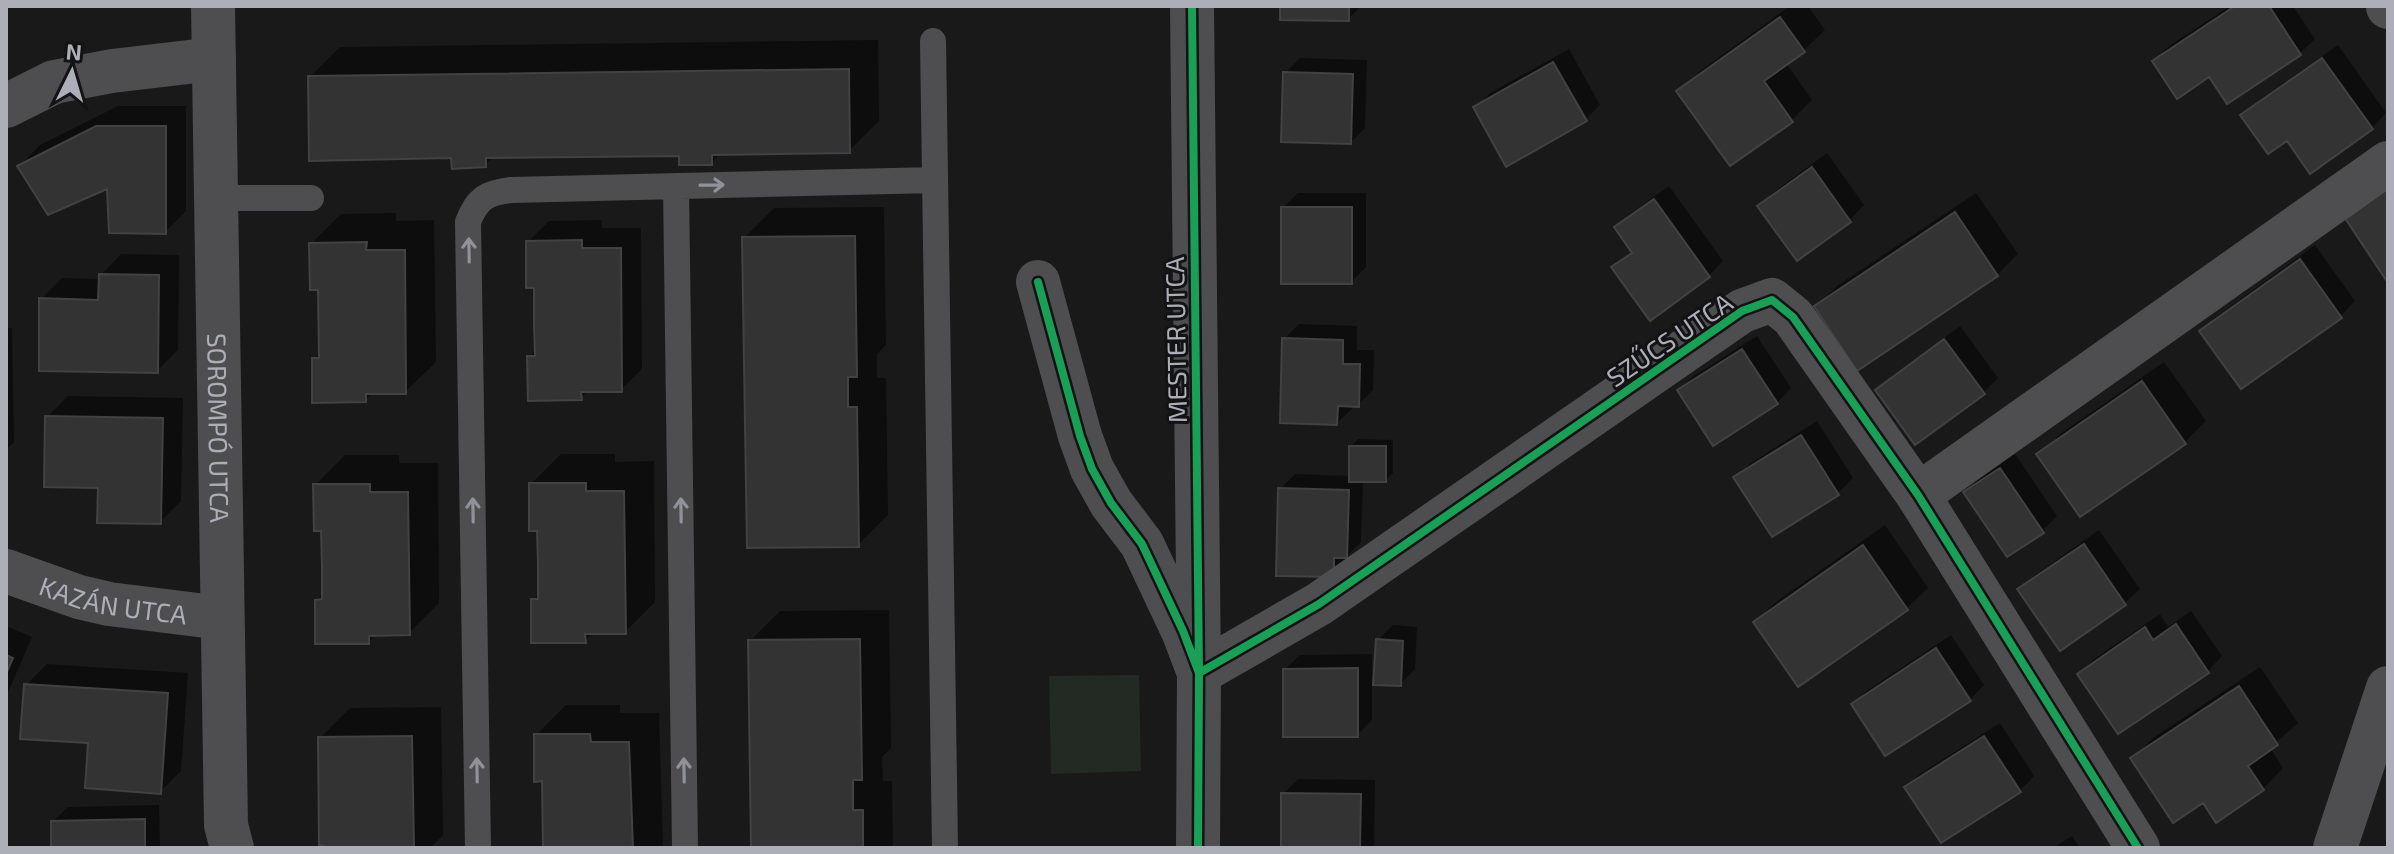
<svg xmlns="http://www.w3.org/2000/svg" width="2394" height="854" font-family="'Exo 2',sans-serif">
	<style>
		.green { fill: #232923 }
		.shadow { fill: #0007 }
		.building { fill: #333334; stroke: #424245; stroke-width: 2 }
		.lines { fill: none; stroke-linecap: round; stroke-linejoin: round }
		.service { stroke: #4e4e51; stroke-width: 26 }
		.minor { stroke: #4e4e51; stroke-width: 44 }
		.tertiary { stroke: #4e4e51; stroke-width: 44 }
		.cycleway-casing { stroke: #131315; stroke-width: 13 }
		.cycleway { stroke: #1a9f57; stroke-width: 8 }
		.oneway { stroke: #909299 }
		.labels { text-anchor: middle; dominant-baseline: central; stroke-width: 6; stroke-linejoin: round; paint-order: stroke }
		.street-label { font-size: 26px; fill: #acafb8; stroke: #131315 }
	</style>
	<rect width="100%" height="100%" fill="#191919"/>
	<path class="green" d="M1139,675L1141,771L1051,774L1049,676Z"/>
	<path class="shadow" d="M1282,6H1361L1348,19Z
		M1790,6H1808L1825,30L1804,50L1786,63L1812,100L1792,120L1679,92L1700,71Z
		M2230,6H2293L2315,39L2300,53L2227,102L2210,75L2154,61L2169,46Z
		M878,40L879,121L849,151L721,153L711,163L681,154L494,156L485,165L453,156L310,77L340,47Z
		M2338,45L2386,113L2372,128L2288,138L2243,116L2258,101Z
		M1569,49L1600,105L1586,119L1475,108L1490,93Z
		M1300,58L1367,60L1365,128L1351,142L1285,73Z
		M118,106H186V211L165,232L109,186L20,166L40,145Z
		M1827,153L1864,205L1850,220L1797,258L1760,206L1774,192Z
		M1669,186L1723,261L1709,276L1614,267L1633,250L1617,227L1631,213Z
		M1298,193H1366V267L1351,282L1283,208Z
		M1976,193L2018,254L1997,275L1816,307L1837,286Z
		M884,207L886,345L877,354V378H886L888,515L858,545L744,238L774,208Z
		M396,213V221L434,220L436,362L405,392H373L365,400L314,359L321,352L320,288L311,244L341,214Z
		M602,220V228H641L642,369L621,390H589L581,398L529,357L537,349L536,286L528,242L549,221Z
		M2315,245L2355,301L2341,316L2242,387L2202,331L2216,317Z
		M121,254L179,255L178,350L157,371L41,299L62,278L100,279L101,275Z
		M1299,324L1357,326V350H1374L1373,390L1358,405H1352V409L1337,423L1284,339Z
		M1960,326L1998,378L1984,392L1877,390L1892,376Z
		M6,328H12L14,442L6,450Z
		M1757,336L1791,388L1777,403L1679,390L1694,376Z
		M2164,362L2206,421L2185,442L2080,514L2039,455L2060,434Z
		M68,396L183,398L181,501L160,522L100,486L47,417Z
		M1817,421L1853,478L1838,493L1773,535L1736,477L1751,463Z
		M1358,439L1393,440V473L1385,480H1363L1361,542L1348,555V561L1333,575L1280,489L1295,474L1351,476V447Z
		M561,454H615V462L654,461L655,602L625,632H593L585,641L533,600L540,593L539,529L531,484Z
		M2015,454L2057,516L2042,531L1965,492L1980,478Z
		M345,455H399V463H438L439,603L409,633L377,634L368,642L317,600L324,593L323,529L315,485Z
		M1885,525L1928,588L1907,608L1799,684L1755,622L1776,602Z
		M2099,530L2140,589L2125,603L2020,590L2035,575Z
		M889,610L891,748L882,757L883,781H892L893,848H753L750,641L780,611Z
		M2191,611L2222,656L2208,671L2079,674L2094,659L2160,614L2168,627Z
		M1393,625L1417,627L1415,669L1400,684L1378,640Z
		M6,626L32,637L6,697Z
		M1951,635L1984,685L1970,700L1853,704L1868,690Z
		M1372,654V720L1357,735L1285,669L1300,655Z
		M47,664L188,673L181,771L160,792L90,741L26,685Z
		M2260,667L2298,723L2270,748L2283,768L2263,789L2203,800L2133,759L2153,738Z
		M566,705H620V713H659L663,848H540L545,843L544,779L536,735Z
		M441,707L443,835L430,848H341L320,738L350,708Z
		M2000,723L2034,776L2020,791L1907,787L1921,773Z
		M1298,779L1375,780L1374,848H1283V794Z
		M159,805L160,848H53V821L68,807Z
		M2072,836L2080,848H2053Z"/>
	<path class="building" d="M1280,6H1349V21L1280,20Z
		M2235,6H2269L2301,55L2227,104L2209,77L2177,99L2152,61Z
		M1780,17L1805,52L1764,81L1793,122L1730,166L1676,91Z
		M2322,58L2373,129L2310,174L2287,141L2268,154L2240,115Z
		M1553,62L1587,121L1506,167L1473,107Z
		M849,69L850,153L712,155V165H679V156L486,158V167L452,169L451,158L309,161L308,76Z
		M1283,72L1353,74L1351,144L1281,142Z
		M96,126H166V234L109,233L107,189L48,215L17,166Z
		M1812,167L1851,222L1797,261L1757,206Z
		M2388,180V283L2341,212Z
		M1654,199L1710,277L1650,321L1611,267L1632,253L1614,227Z
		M1281,207H1352V284H1281Z
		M1955,212L1998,276L1857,371L1814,306Z
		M855,236L857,377H848V407H857L859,547L747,548L742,237Z
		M582,240V248H621L622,392H581L582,400L528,401L527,356H535L534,324V288H526V241Z
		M367,242L366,250H405L406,394H366V402L312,403V358H319L318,290H310L309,243Z
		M2300,259L2342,318L2241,389L2199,331Z
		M99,274L159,275L158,373L39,371V298L98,300Z
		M1282,338L1343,340V364H1360L1359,407L1338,406L1337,425L1280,423Z
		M1944,339L1985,394L1915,445L1875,390Z
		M1742,349L1778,404L1713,446L1677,390Z
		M2142,381L2186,444L2080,517L2036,454Z
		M45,416L163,418L161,524L97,523L98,488L44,487Z
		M1801,435L1839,495L1772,537L1733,477Z
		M1349,446H1386V482H1349Z
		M2000,468L2044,533L2007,557L1963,492Z
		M529,483H586V491H624L626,634H585L586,643H531V599H538V563L537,531H529Z
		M313,484H370V492H408L410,635L369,636V644H315V600L322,599V566L321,531H314Z
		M1278,488L1349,490L1347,558H1334V577L1276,576Z
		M2084,544L2126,605L2060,651L2017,589Z
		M1863,545L1908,610L1798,687L1753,622Z
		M2176,624L2209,673L2118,734L2077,674L2145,627L2153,640Z
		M860,639L862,780H853V810H863V848H751L748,640Z
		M1376,639L1403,641L1401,686L1373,685Z
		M1936,648L1971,701L1885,756L1851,704Z
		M6,655L13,658L6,674Z
		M1358,668V737H1283V669Z
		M24,684L168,693L161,794L85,788L88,743L20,739Z
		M2239,686L2278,745L2248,766L2264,790L2216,823L2203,803L2173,823L2130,758Z
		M534,734H590L591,742H629L633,848H543L542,781L534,782Z
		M412,736L414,848H333L319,845L318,737Z
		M1984,736L2021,792L1941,843L1904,787Z
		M1281,793L1361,794L1360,848H1281Z
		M145,819V848H51V821Z"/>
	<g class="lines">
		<path class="service" d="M933,41L945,848
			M676,186L685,848
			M216,198H311
			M478,848L468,222C477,198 487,193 511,190L935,180"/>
		<g class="minor">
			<path id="s1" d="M213,6L226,825L232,848"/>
			<path d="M1192,6L1199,673L1198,848"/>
			<path d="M6,106L54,82L112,71L214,59"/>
			<path d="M1038,282L1080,436L1092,469L1111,503L1142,544L1183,631L1199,673L1319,604L1742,311L1772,300L1793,317L1918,495L2138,848"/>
			<path d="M1918,495L2388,163"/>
			<path id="s2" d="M6,571L79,597L109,604L222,618"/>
		</g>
		<path class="tertiary" d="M2388,6V7
			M2335,848L2388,688"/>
		<defs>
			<path id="cycleway" d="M1192,6L1199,673L1198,848
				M1038,282L1080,436L1092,469L1111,503L1142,544L1183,631L1199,673L1319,604L1742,311L1772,300L1793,317L1918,495L2138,848"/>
		</defs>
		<use href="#cycleway" class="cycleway-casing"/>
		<use href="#cycleway" class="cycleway"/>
	</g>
	<defs><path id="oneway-shaft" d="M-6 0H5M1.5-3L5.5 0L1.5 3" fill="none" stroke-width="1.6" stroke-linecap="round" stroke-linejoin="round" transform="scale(2)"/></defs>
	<g class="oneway">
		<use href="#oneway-shaft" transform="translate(712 185) rotate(-1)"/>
		<use href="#oneway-shaft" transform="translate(469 250) rotate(-91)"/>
		<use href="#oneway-shaft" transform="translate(473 510) rotate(-91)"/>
		<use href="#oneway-shaft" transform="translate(681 510) rotate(-91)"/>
		<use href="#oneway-shaft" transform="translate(477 770) rotate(-91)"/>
		<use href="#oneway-shaft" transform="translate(684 770) rotate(-91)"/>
	</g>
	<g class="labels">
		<g class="street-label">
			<text transform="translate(1669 339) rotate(-34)">SZŰCS UTCA</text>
			<text transform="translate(1175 340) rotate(-91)">MESTER UTCA</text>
			<text stroke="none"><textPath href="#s1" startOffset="422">SOROMPÓ UTCA</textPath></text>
			<text stroke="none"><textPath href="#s2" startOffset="112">KAZÁN UTCA</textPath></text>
		</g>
	</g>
	<rect width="2394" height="854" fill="none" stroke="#acafb8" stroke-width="16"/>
	<g transform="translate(72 72) rotate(5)" stroke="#131315" stroke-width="6" paint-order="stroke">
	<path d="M0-6L14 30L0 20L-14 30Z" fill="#acafb8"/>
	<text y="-12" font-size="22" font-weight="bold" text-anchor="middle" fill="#acafb8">N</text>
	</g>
</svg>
